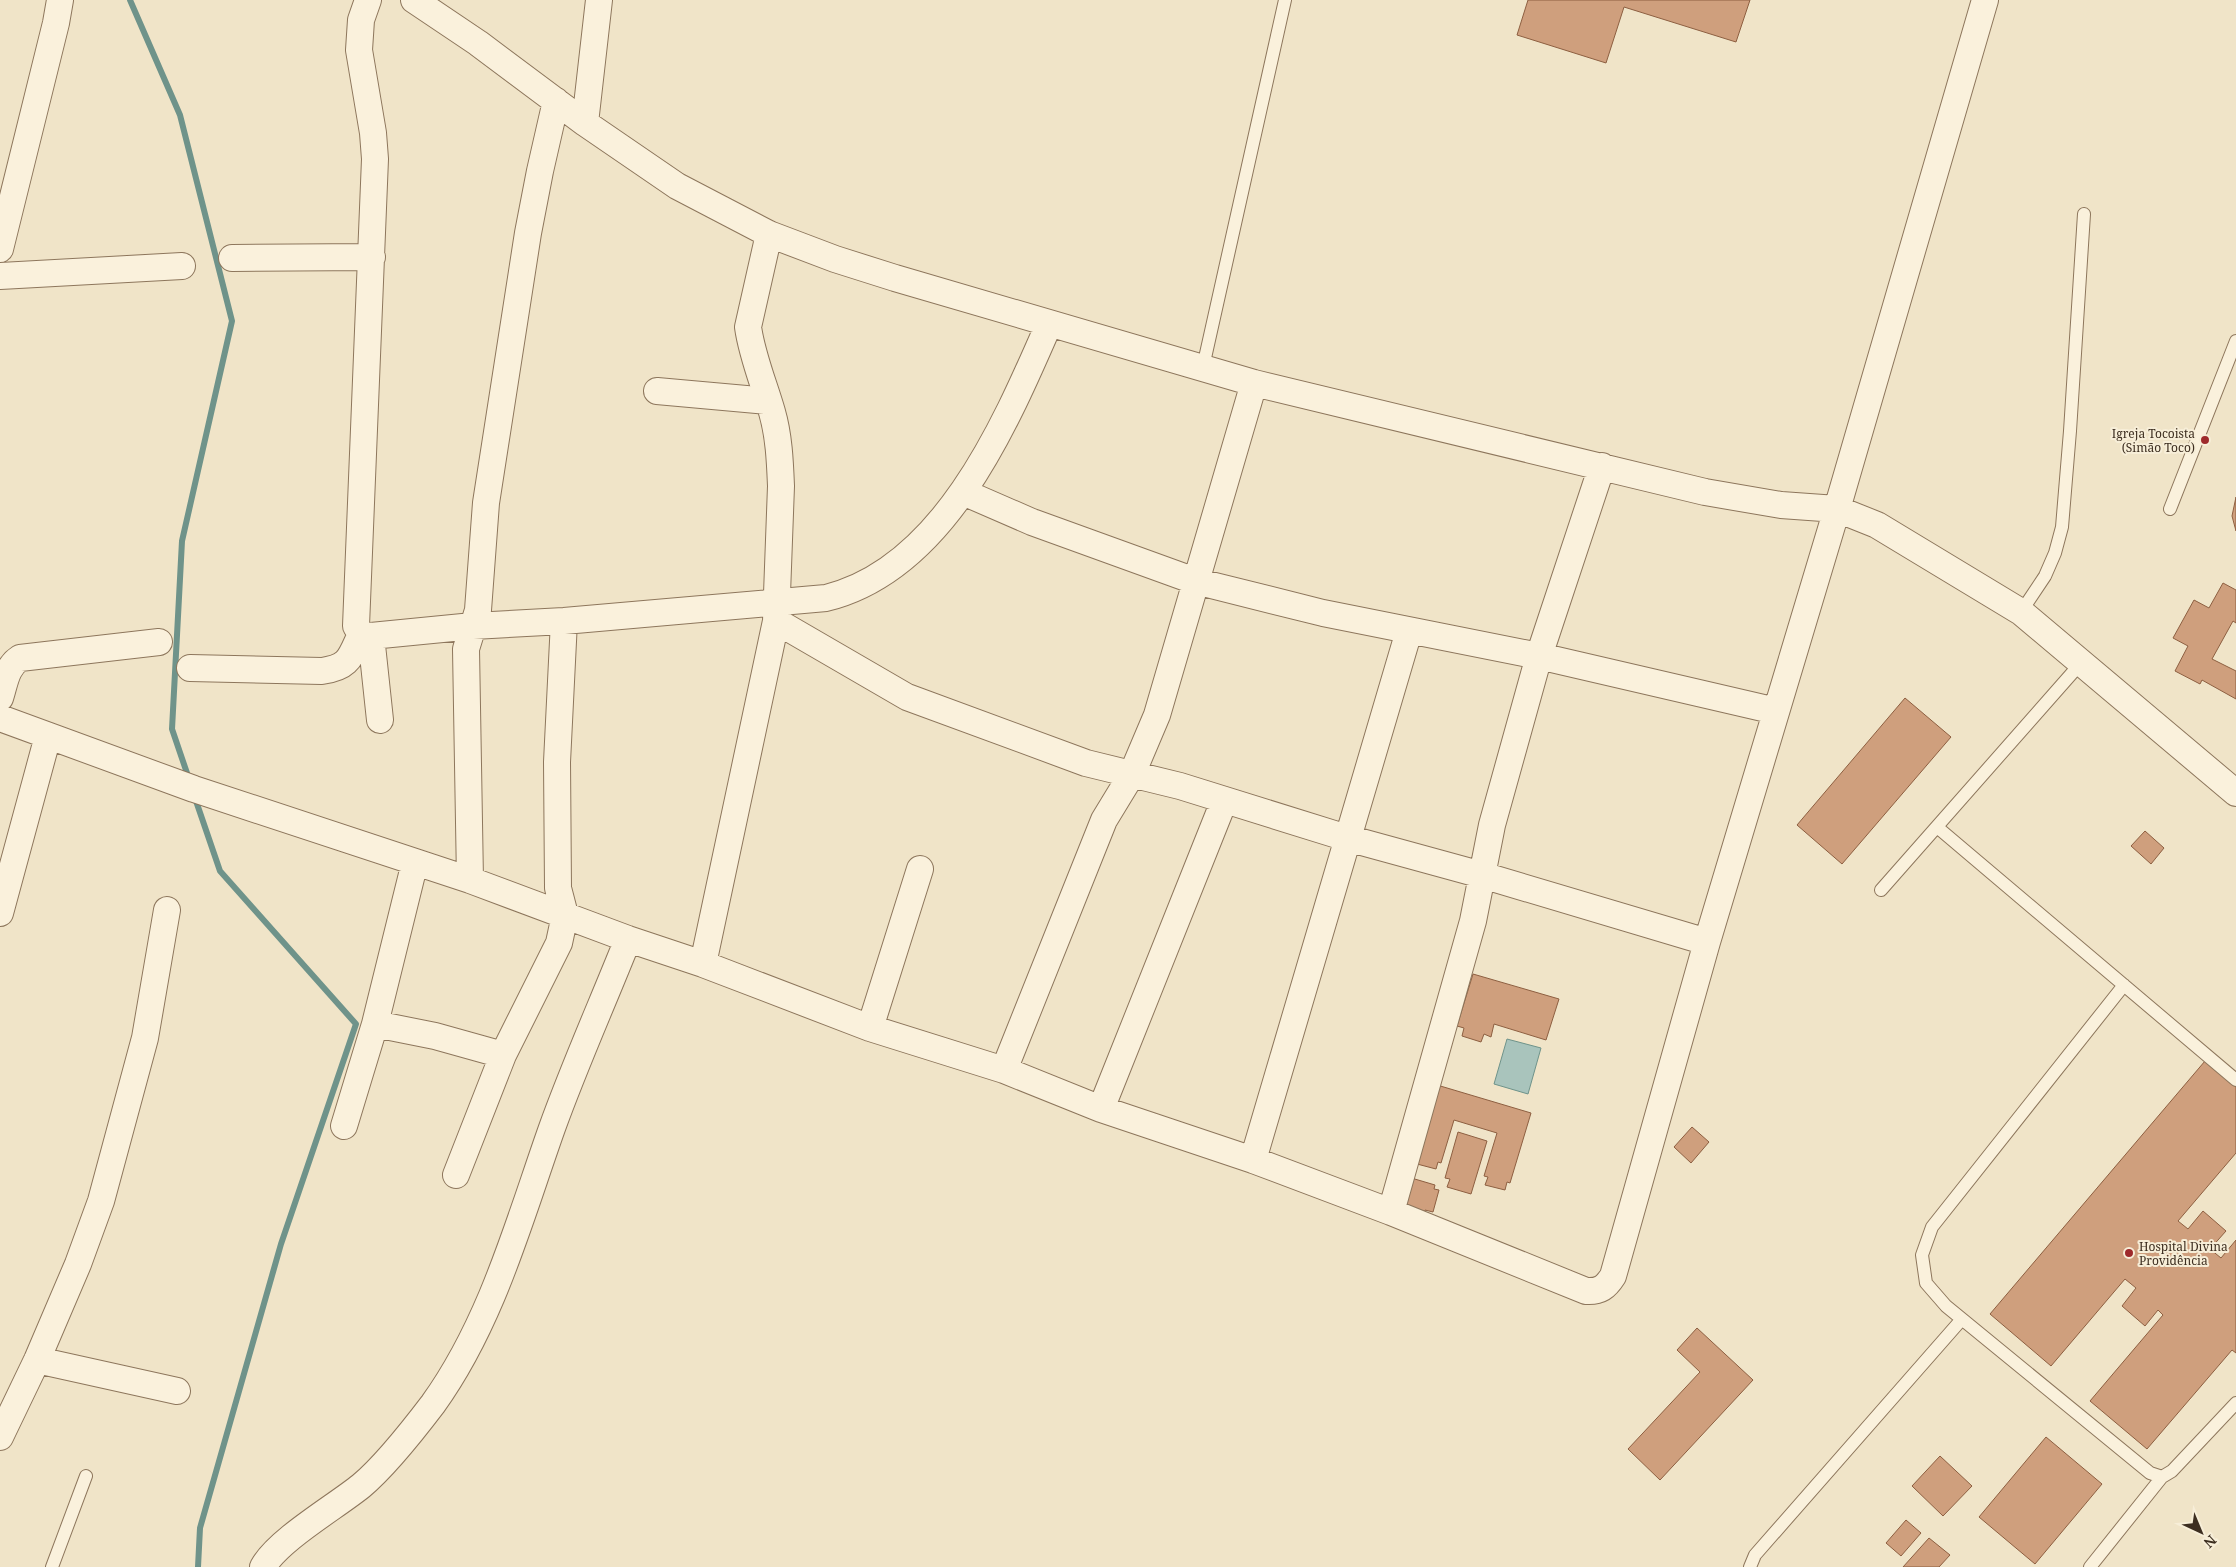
<svg xmlns="http://www.w3.org/2000/svg" width="2236" height="1567" font-family="'Noto Serif',serif">
	<style>
		.water { fill: #a9c4bc; stroke: #6f938a }
		.lines { fill: none; stroke-linecap: round; stroke-linejoin: round }
		.stream { stroke: #6f938a; stroke-width: 6 }
		.building { fill: #cf9f7d; stroke: #8d5f41 }
		.lane-casing { stroke: #8d765c; stroke-width: 14 }
		.street-casing { stroke: #8d765c; stroke-width: 28 }
		.lane { stroke: #faf1dc; stroke-width: 12 }
		.street { stroke: #faf1dc; stroke-width: 26 }
		.poi-dot { fill: #9e2a2b; stroke: #f7eed8; stroke-width: 2 }
		.labels { text-anchor: middle; dominant-baseline: central; stroke-width: 4; stroke-linejoin: round; paint-order: stroke }
		.poi-label { font-size: 12px; fill: #3d2e20; stroke: #f7eed8; text-anchor: end }
	</style>
	<rect width="100%" height="100%" fill="#f0e4c8"/>
	<path class="water" d="M1507,1039L1541,1048L1528,1094L1494,1084Z"/>
	<g class="lines">
		<path class="stream" d="M130,0L180,115L232,321L182,541L172,729L189,779
			M195,798L220,871L356,1024L281,1244L200,1528L198,1567"/>
	</g>
	<path class="building" d="M1528,0H1750L1736,42L1624,7L1606,63L1517,35Z
		M2236,497V531L2232,516Z
		M2223,583L2236,590V623L2233,621L2212,659L2236,671V699L2202,680L2200,684L2175,671L2188,646L2173,638L2194,600L2209,608Z
		M1905,698L1951,737L1842,864L1797,825Z
		M2145,831L2164,848L2151,864L2131,846Z
		M1473,974L1559,999L1546,1040L1494,1024L1491,1037L1484,1034L1481,1042L1462,1036L1464,1028L1457,1026Z
		M2205,1061L2236,1087V1153L2178,1221L2188,1229L2203,1211L2226,1231L2210,1249L2221,1258L2236,1240V1353L2232,1350L2147,1449L2090,1401L2163,1315L2158,1310L2145,1326L2122,1306L2136,1288L2125,1279L2051,1366L1990,1314Z
		M1437,1085L1531,1113L1510,1183L1507,1182L1505,1190L1485,1185L1488,1177L1484,1176L1497,1133L1454,1120L1441,1163L1438,1162L1436,1169L1417,1164Z
		M1692,1127L1709,1142L1691,1163L1674,1147Z
		M1458,1132L1487,1141L1471,1194L1447,1187L1450,1179L1445,1178Z
		M1408,1177L1435,1185L1434,1189L1439,1190L1433,1212L1425,1210L1424,1216L1399,1209Z
		M1697,1328L1753,1380L1660,1480L1628,1449L1700,1372L1677,1350Z
		M2046,1437L2102,1484L2035,1564L1979,1517Z
		M1940,1456L1972,1486L1943,1516L1912,1486Z
		M1906,1520L1921,1533L1901,1556L1886,1543Z
		M1929,1538L1950,1555L1939,1567H1903Z"/>
	<g class="lines">
		<defs>
			<path id="lane" d="M1203,367L1285,0
				M2170,509L2236,341
				M2021,612L2045,576L2055,553L2062,527L2070,431L2084,214
				M1937,827L2236,1080
				M1881,890L2081,663
				M2124,985L1932,1227L1922,1255L1926,1283L1946,1306L2150,1473L2162,1477L2172,1471L2236,1403
				M52,1567L86,1476
				M1750,1567L1755,1555L1962,1319
				M2090,1567L2162,1477"/>
			<path id="street" d="M368,0L361,20L359,50L373,133L375,159L356,626L361,634L371,636L473,626L564,621L826,598C944,569 1005,425 1049,324
				M414,0L478,43L585,123L677,186L769,234L835,259L895,278L1254,383L1705,492L1781,505L1837,509L1877,525L2021,612L2236,793
				M585,123L599,0
				M0,249L56,23L60,0
				M232,258L372,257
				M0,276L182,266
				M657,391L768,401
				M963,492L1032,522L1195,581L1323,613L1539,656L1776,711
				M776,621L907,697L1086,763L1180,786L1347,838L1482,875L1707,942
				M371,636L380,720
				M190,668L322,671C350,667 350,657 361,634
				M0,698C5,683 6,667 20,658L159,642
				M0,718L194,789L470,880L628,939L703,964L870,1028L1004,1070L1101,1109L1253,1160L1391,1212L1586,1291C1600,1292 1606,1287 1613,1276L1707,942L1837,509L1985,0
				M470,880L466,649L478,610L486,503L528,233L540,171L556,101
				M0,913L48,736
				M703,964L776,621L781,486C780,462 779,436 772,412C764,384 752,356 748,327L769,234
				M375,1024L435,1036L503,1055
				M870,1028L920,869
				M1004,1070L1104,820L1132,774L1157,715L1254,383
				M1101,1109L1224,801
				M344,1126L375,1024L415,862
				M1253,1160L1409,631
				M456,1175L503,1055L559,943L565,915L558,888L557,762L564,621
				M1391,1212L1473,921L1492,825L1539,656L1602,466
				M37,1360L177,1391
				M0,1437L37,1360L78,1264L101,1201L145,1038L167,910
				M263,1567C278,1540 335,1507 361,1486C385,1466 414,1429 433,1404C492,1322 519,1221 552,1128C575,1064 603,1002 628,939"/>
		</defs>
		<use href="#lane" class="lane-casing"/>
		<use href="#street" class="street-casing"/>
		<use href="#lane" class="lane"/>
		<use href="#street" class="street"/>
	</g>
	<g class="poi-dot">
		<circle cx="2205" cy="440" r="5"/>
		<circle cx="2129" cy="1253" r="5"/>
	</g>
	<g class="labels">
		<g class="poi-label">
			<text x="2195" y="433">Igreja Tocoista<tspan x="2195" dy="14">(Simão Toco)</tspan></text>
			<text x="2139" y="1246" text-anchor="start">Hospital Divina<tspan x="2139" dy="14">Providência</tspan></text>
		</g>
	</g>
	<g transform="translate(2201 1532) rotate(136)" stroke="#f7eed8" stroke-width="4" paint-order="stroke">
	<path d="M0-4L9 19L0 12L-9 19Z" fill="#3d2e20"/>
	<text y="-8" font-size="14" font-weight="bold" text-anchor="middle" fill="#3d2e20">N</text>
	</g>
</svg>
